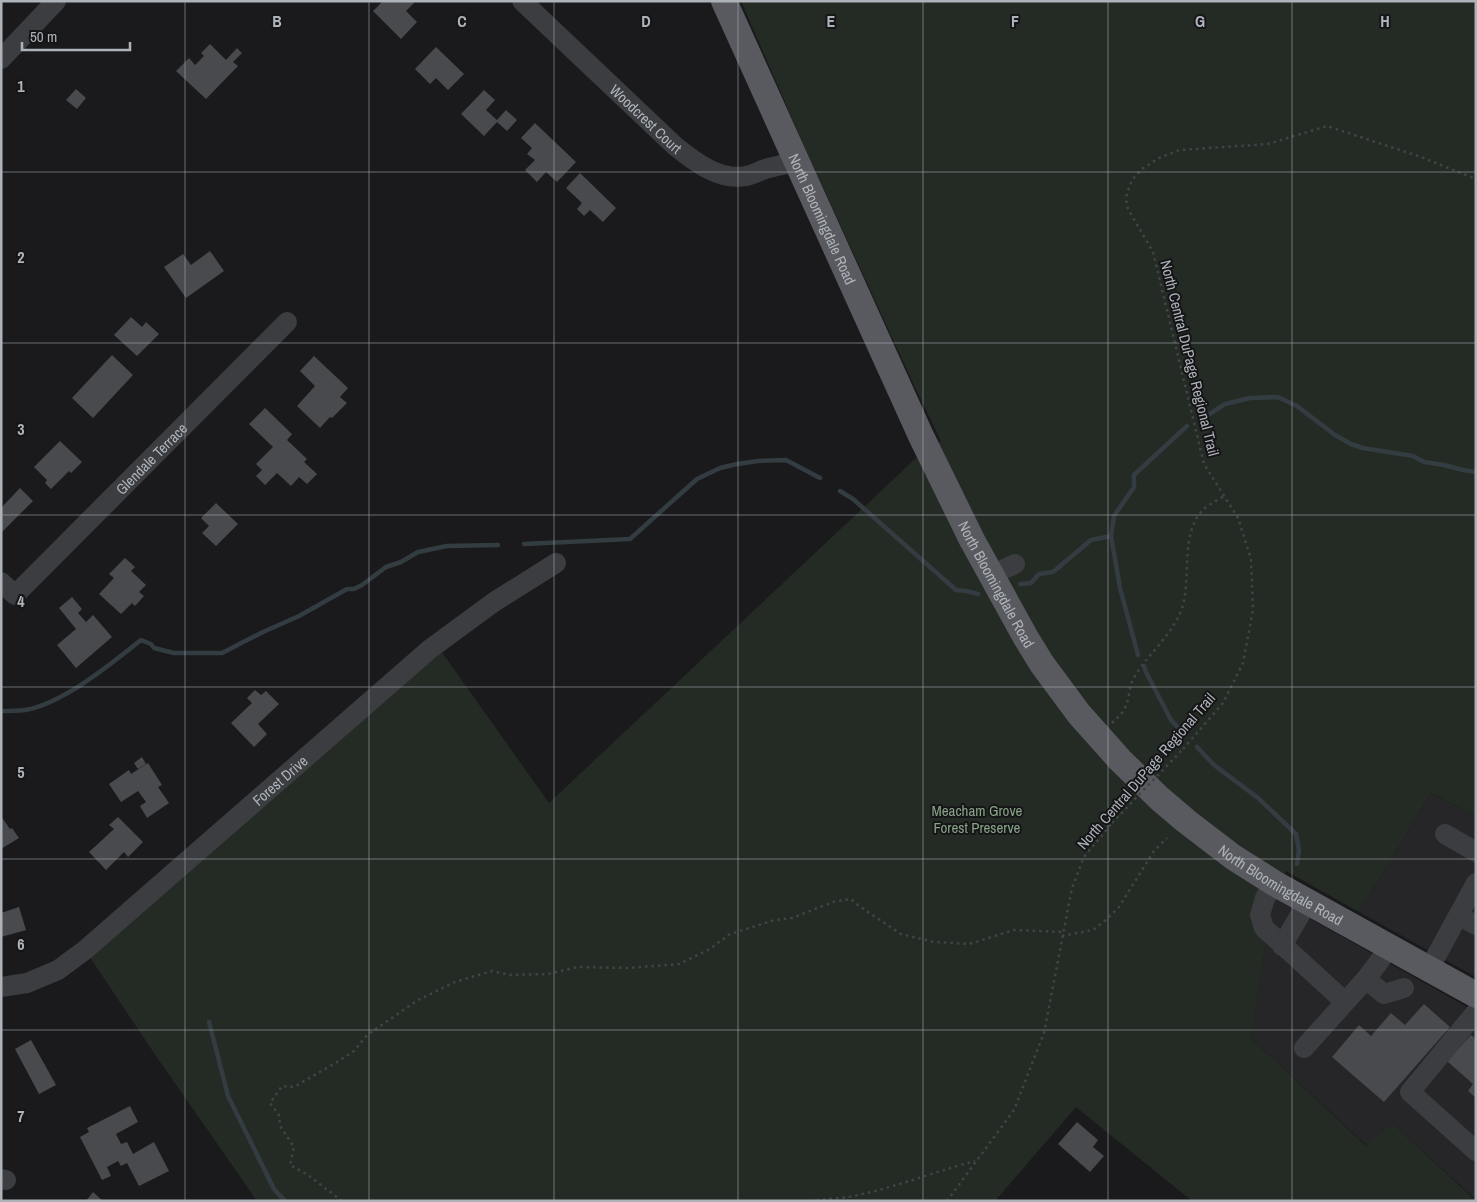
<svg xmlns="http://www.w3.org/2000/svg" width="1477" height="1202" font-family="'Archivo Narrow',sans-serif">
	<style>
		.built { fill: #262629 }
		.green { fill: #242b24 }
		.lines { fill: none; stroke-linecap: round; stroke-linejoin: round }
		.stream { stroke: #333c41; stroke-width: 4.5 }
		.building { fill: #494a4e }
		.path { stroke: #414447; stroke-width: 2.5; stroke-dasharray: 2.5 4; stroke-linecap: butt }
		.minor { stroke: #3b3d40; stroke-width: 20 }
		.major { stroke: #585a5f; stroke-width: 26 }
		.path-bridge { stroke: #414447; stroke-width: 2.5; stroke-dasharray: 2.5 4; stroke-linecap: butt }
		.grid { fill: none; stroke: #aeb3ba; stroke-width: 1; stroke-opacity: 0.55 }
		.labels { text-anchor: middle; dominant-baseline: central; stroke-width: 4; stroke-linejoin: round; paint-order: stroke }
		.street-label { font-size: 15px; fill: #aeb3ba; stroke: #151517 }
		.park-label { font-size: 15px; fill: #89a387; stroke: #151517 }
		.grid-label { font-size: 16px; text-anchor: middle; font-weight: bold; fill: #aeb3ba; stroke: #151517; stroke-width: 4; stroke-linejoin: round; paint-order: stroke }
	</style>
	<rect width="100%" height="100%" fill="#1a1a1c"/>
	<path class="built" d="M1431,793L1476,816V977L1359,912Z
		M1273,898L1476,1012V1200L1392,1123L1367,1146L1251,1038Z"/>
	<path class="green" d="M741,1H1476V816L1431,793L1359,912L1286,871L1273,898L1251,1038L1366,1146L1392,1123L1476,1201H1192L1076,1107L995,1201H257L154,1053L85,950L436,644L549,803L914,460L941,441L913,383L805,148Z"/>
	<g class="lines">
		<path class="stream" d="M1202,419L1225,404L1250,398L1278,397L1297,406L1335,435L1351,444L1363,448L1413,456L1424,462L1444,465L1463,470L1476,472
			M840,491L853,499L956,590L966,591L978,594
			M524,544L630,539L697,479L720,468L737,464L758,461L786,460L820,478
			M1020,584L1031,583L1039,574L1053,572L1091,540L1111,536
			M1138,655L1120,588L1111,536L1114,516L1134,487V475L1187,426
			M1144,666L1146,672L1171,720L1183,733
			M1,711C9,711 17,711 25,710C62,704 111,664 141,640L151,644L154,648L174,653H222L263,632L299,616L347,589H354L362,585L386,567L401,562L418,552L447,546L498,545
			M1197,747L1214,765L1258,798L1296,834L1299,850L1297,864
			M209,1022L228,1096L274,1189L285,1201"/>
	</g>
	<path class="building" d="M383,1H412L414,3L406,11L417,22L401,39L373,11Z
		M210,44L226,60L237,48L242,53L233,62L238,66L206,99L176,71L189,58L195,65L204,56L201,53Z
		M436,47L464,74L448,90L436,78L430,84L415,69Z
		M76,89L86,98L77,109L66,100Z
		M484,90L495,100L486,110L497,120L506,110L517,120L507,131L497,122L484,136L461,114Z
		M535,123L576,162L557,182L546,172L537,182L525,170L535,160L527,154L532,148L521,138Z
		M580,173L616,208L603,222L590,210L584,216L577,209L582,203L566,188Z
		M210,251L224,271L186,298L164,267L183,254L191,265Z
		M131,317L142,327L146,322L159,334L137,356L114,335Z
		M112,355L133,375L93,418L72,398Z
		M314,356L348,388L340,397L347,403L332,418L330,417L320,428L297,406L315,386L300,371Z
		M265,408L292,434L287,440L307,459L304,462L317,474L307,484L299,477L291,486L277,473L265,485L256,476L262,470L256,464L273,447L249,424Z
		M60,441L82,462L71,473L69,471L51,489L45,483L47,480L34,467Z
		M20,488L33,501L1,533V508Z
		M216,503L238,524L216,546L202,533L209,526L201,518Z
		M125,558L135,567L131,571L146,585L139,592L144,596L135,606L132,603L121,614L99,594L114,578L109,574Z
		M72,597L82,609L78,613L86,622L93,615L112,637L76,668L57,645L76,629L59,608Z
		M255,690L261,695L266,691L279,704L258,724L267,734L254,747L231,723L252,703L247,698Z
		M142,757L146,764L138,769L134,763Z
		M148,763L162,785L158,787L169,803L147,818L140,806L146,802L138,791L121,802L109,784L129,770L131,774Z
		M1,816L10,829L12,828L19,838L1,849Z
		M118,817L143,842L128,857L124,852L106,870L89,852L114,829L109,825Z
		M19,907L26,930L1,937V913Z
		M1424,1004L1450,1027L1384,1102L1332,1057L1359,1025L1371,1036L1391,1013L1405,1025Z
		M1471,1035L1476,1039V1098L1468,1091L1473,1084L1447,1061Z
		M31,1040L56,1085L39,1094L15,1049Z
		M130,1106L138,1122L116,1134L121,1144L127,1142L133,1154L154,1142L169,1171L139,1186L127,1163L121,1166L118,1161L107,1167L111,1176L102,1180L80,1137L89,1132L87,1128Z
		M1077,1122L1098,1140L1093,1147L1104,1156L1090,1172L1058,1144Z
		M93,1192L103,1201H86Z"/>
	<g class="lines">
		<path class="path" d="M1112,723C1118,717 1124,712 1126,705C1130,696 1129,685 1135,676C1149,653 1171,636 1181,611C1193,580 1178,532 1205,508C1210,504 1218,500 1224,496
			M1183,749L1223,703L1243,663L1253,610L1251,559L1238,518L1204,464L1153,252L1128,209L1126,200L1127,193L1132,180L1142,169L1159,158L1180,150L1268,144L1327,126L1421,157L1476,179
			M1062,936L1093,930L1106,920L1119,907L1154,851L1167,838
			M342,1201L308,1175L290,1165L294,1147L280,1126L279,1115L270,1103L282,1086L294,1087L337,1062L354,1051L367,1035L418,1000L455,982L492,971L510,975L548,974L578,967L629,968L679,964L710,949L730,934L775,920L792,918L833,902L851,899L859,906L901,934L934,942L969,944L1014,930L1063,932
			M810,1201C823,1199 836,1199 848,1197C892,1189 933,1172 975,1161
			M947,1201L1014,1110L1044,1033L1072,888L1084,857L1112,823"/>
		<g class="minor">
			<path id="s1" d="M522,1L675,146C695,162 719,181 746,176C753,175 759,171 765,169C775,166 786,164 796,162"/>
			<path d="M1,59L56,1"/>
			<path d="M991,575L1015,564"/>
			<path id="s2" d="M1,582L15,595L287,322"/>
			<path d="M1445,834L1476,852"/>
			<path d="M1274,883L1265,898L1260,915L1264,928L1345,1002"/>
			<path d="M1459,916L1476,925"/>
			<path d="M1282,946L1308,901"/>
			<path d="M1429,969L1476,883"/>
			<path d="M1366,979L1384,994L1404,988"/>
			<path id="s3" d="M1,987L27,983L58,970L85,950L430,649L494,602L556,563"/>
			<path d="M1476,1012L1410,1092L1476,1151"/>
			<path d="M1304,1048L1366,979L1390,947"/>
			<path d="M1,1179L6,1180"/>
		</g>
		<path class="major" id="s4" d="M724,1L921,436L972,540L1026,638L1042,664L1079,714L1120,760L1159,798L1186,821L1233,857L1274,883L1476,995"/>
		<path class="path-bridge" d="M1112,823L1183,749"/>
	</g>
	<path class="grid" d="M185,1V1201M369,1V1201M554,1V1201M738,1V1201M923,1V1201M1108,1V1201M1292,1V1201M1,172H1476M1,343H1476M1,515H1476M1,687H1476M1,859H1476M1,1030H1476"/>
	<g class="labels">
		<g class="street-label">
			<text stroke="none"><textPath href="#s1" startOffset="171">Woodcrest Court</textPath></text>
			<text stroke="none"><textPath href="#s4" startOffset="239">North Bloomingdale Road</textPath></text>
			<text transform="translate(1190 358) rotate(76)">North Central DuPage Regional Trail</text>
			<text stroke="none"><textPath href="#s2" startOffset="212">Glendale Terrace</textPath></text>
			<text stroke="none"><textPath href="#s4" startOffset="644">North Bloomingdale Road</textPath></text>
			<text transform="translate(1146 771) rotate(-49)">North Central DuPage Regional Trail</text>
			<text stroke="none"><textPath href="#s3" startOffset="352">Forest Drive</textPath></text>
			<text stroke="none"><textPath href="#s4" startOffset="1064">North Bloomingdale Road</textPath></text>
		</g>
		<g class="park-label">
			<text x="977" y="810">Meacham Grove<tspan x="977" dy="17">Forest Preserve</tspan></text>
		</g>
	</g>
	<g class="grid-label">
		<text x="277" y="27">B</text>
		<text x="462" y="27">C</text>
		<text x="646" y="27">D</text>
		<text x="831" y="27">E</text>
		<text x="1015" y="27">F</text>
		<text x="1200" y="27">G</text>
		<text x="1385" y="27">H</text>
		<text x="21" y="92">1</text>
		<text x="21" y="263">2</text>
		<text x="21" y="435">3</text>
		<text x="21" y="607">4</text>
		<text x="21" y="778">5</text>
		<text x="21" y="950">6</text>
		<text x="21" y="1122">7</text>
	</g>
	<rect width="1477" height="1202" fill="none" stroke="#aeb3ba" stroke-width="5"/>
	<path d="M22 42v8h108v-8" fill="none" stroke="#aeb3ba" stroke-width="2.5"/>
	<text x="30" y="42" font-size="15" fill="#aeb3ba" stroke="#151517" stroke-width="4" paint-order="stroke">50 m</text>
</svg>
